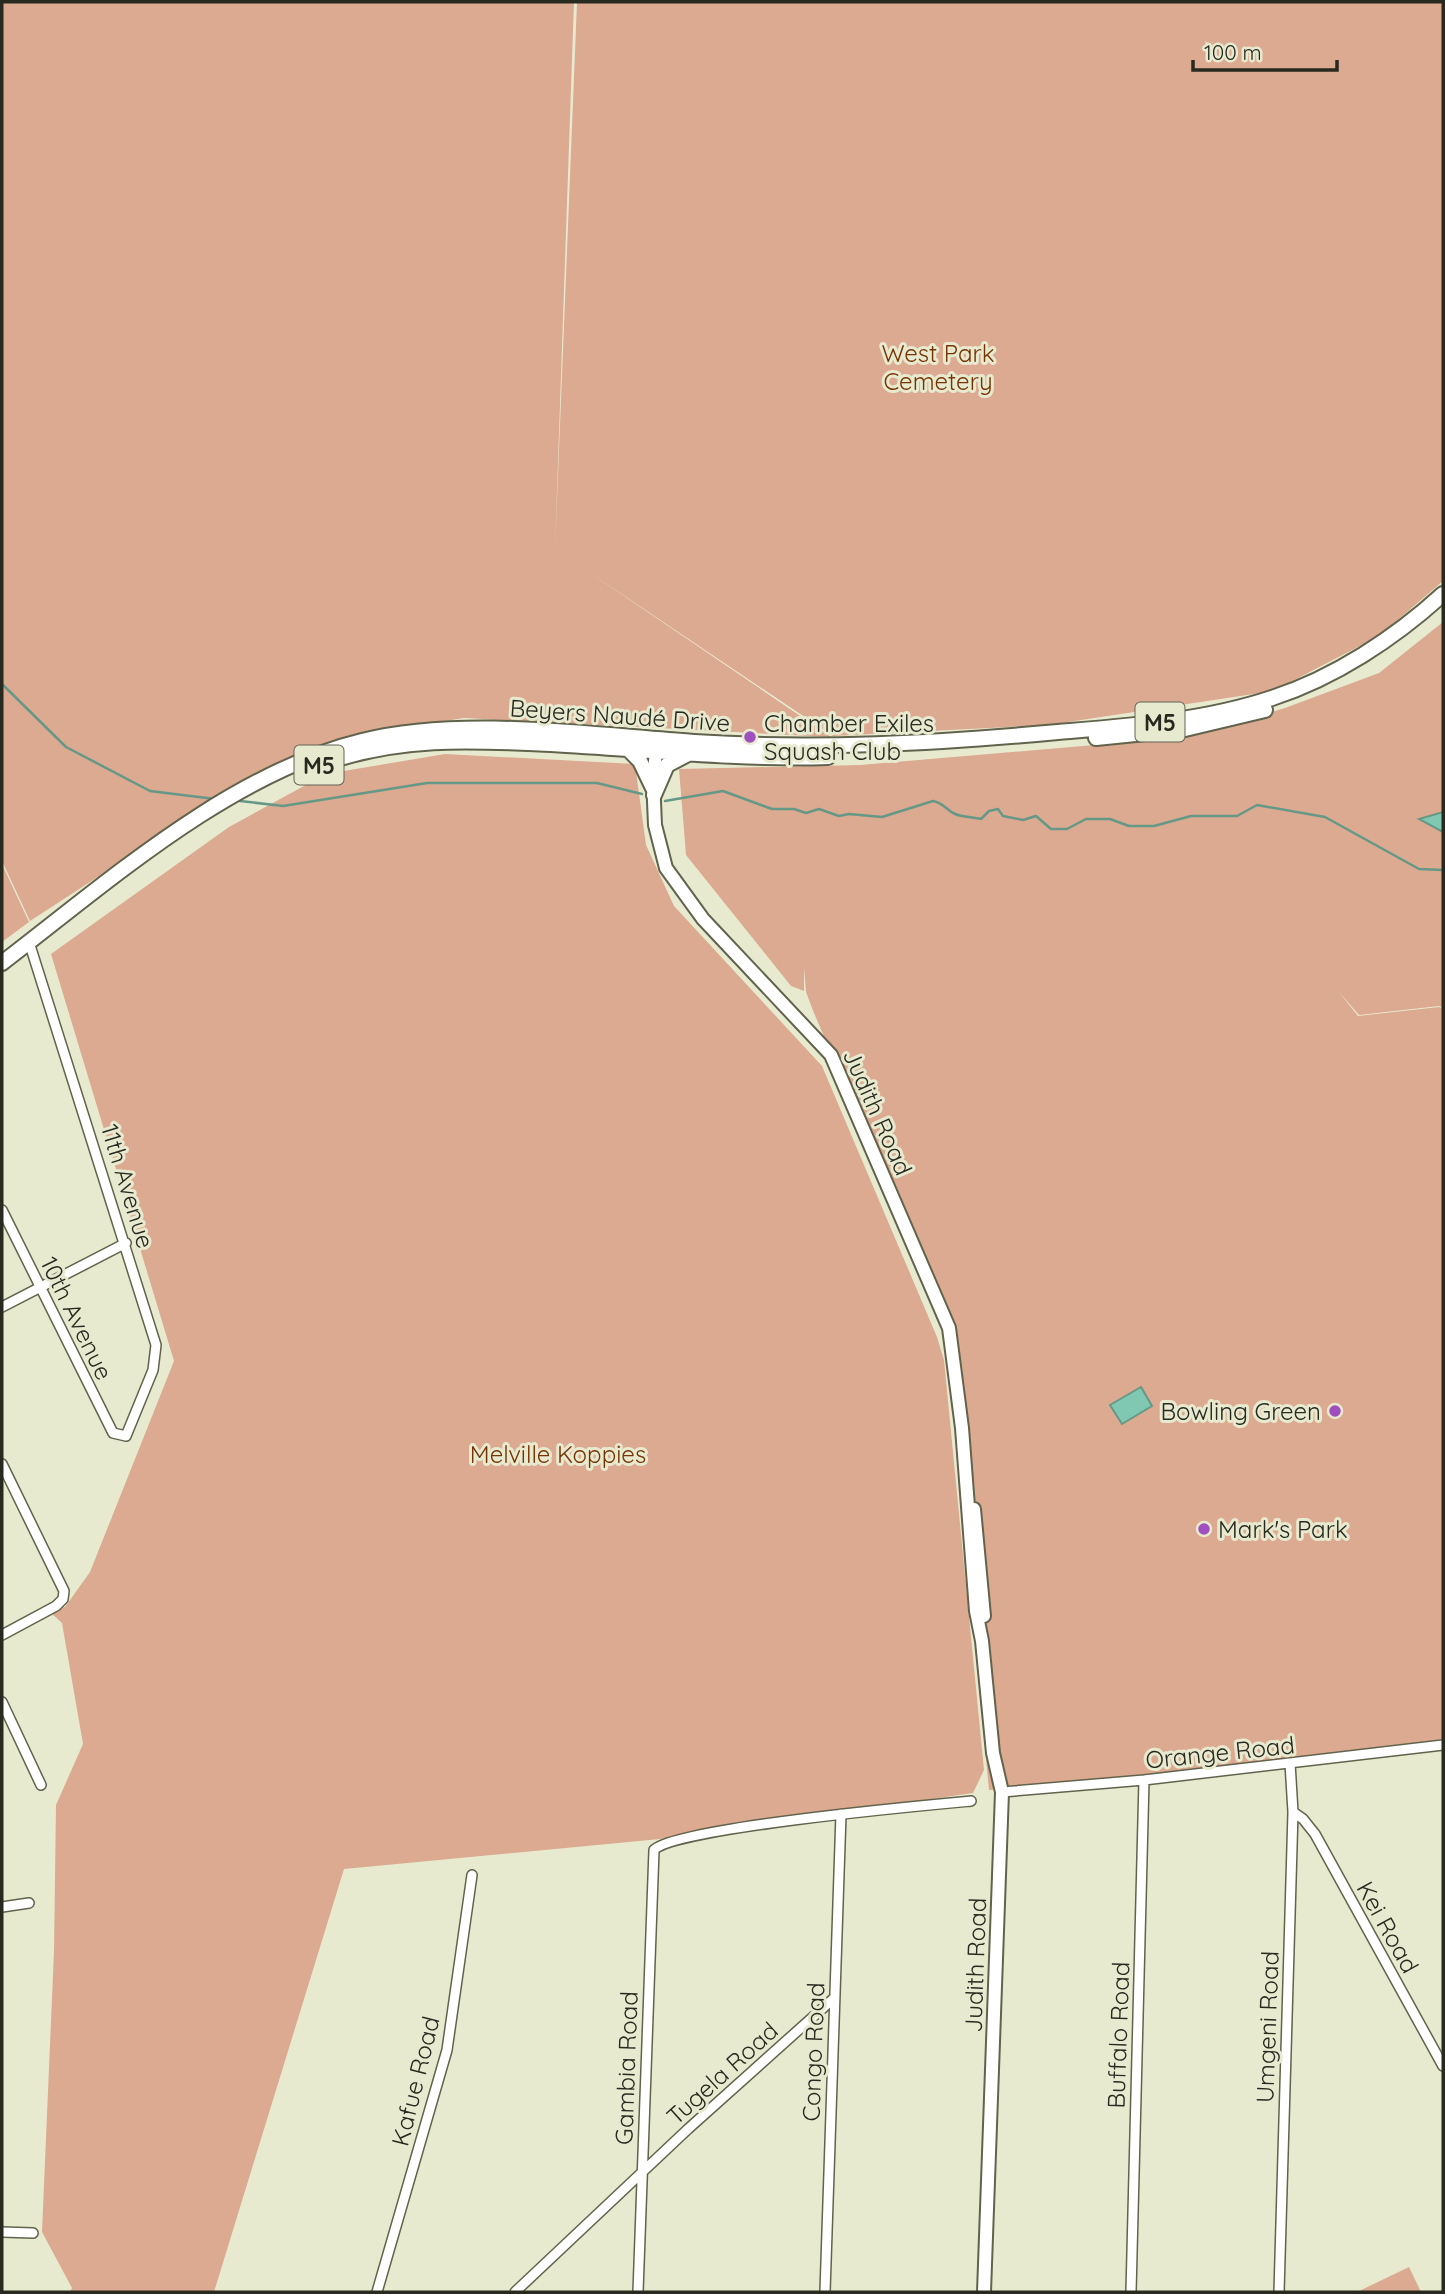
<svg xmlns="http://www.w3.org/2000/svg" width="1445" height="2294" font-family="Quicksand,sans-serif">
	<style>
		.green { fill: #dbaa90 }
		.water { fill: #81c8b3; stroke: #669887; stroke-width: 2 }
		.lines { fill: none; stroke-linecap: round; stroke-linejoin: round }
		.stream { stroke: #669887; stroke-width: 2.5 }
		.street-casing { stroke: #61634c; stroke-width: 12 }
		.secondary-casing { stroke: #61634c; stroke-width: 16 }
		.primary-casing { stroke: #61634c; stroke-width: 18 }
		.street { stroke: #fff; stroke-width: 9 }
		.secondary { stroke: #fff; stroke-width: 12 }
		.primary { stroke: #fff; stroke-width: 14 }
		.poi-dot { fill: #a04fbe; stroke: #e8ead0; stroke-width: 2.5 }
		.labels { text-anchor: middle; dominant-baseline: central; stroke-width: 6; stroke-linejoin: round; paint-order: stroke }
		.shield { fill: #e8ead0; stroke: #626354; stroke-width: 2 }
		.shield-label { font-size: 23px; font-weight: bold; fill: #28291f }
		.park-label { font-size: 24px; fill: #773403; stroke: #e8ead0 }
		.street-label { font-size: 24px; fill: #28291f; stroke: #e8ead0 }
		.poi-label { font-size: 24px; fill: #28291f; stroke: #e8ead0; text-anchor: start }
	</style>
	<rect width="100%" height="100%" fill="#e8ead0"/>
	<path class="green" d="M2,2H574L555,549L577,2H1443V581L1379,636L1273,691L1048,725L833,736L580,566L831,737L464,718L361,734L247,780L30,921L2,861Z
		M1443,622V1008L1439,1006L1359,1015L1338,991L1358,1016L1439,1007L1443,1009V1739L1285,1764L989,1790L944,1319L814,1013L806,992L804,967V991L791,986L686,855L679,769L860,765L1164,739L1226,726L1285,708L1379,673Z
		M445,754L635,764L646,845L674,906L822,1066L937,1337L944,1360L984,1770L973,1793L660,1839L344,1869L214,2292H70L72,2288L42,2232L54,1951L56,1805L83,1744L62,1623L50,1612L65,1607L90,1572L174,1361L51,954L229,827L326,774Z
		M2,864L29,922L2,942Z
		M1409,2267L1421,2292H1357Z"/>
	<path class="water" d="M1443,812V832L1419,819Z
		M1141,1387L1152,1406L1122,1424L1110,1405Z"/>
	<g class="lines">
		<path class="stream" d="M2,684L66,747L150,791L215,799
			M240,801L283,806L427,783H597L642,794
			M665,801L723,791L772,809H794L806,813L819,809L839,816L849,814L882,817L933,801C944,803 946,810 955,814C962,817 972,817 981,819L989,811L998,809L1003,816L1023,820L1036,816L1051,829H1067L1086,819H1110L1129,826H1154L1191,816H1237L1257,805L1325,817L1419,869L1443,870"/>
		<defs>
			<path id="street" d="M2,1210L113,1433L126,1436L153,1370L156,1345L29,942
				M2,1307L126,1243
				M2,1464L64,1591L63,1599L56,1606L2,1635
				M2,1702L41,1785
				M1002,1792L1144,1780L1443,1745
				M1293,1812L1303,1819L1315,1834L1443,2066
				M2,1907L29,1903
				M2,2232L33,2233
				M377,2292L447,2050L472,1875
				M515,2292L688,2129L833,1999
				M638,2292L654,1850C673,1828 928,1805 971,1801
				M825,2292L841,1814
				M1131,2292L1144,1780
				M1279,2292L1293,1812L1290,1763"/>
			<path id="secondary" d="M657,744L653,778L655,825L666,868L703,919L831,1055L949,1328L962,1428L976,1611L982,1641L993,1753L1002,1792L984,2292
				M974,1509L984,1616"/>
			<path id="primary" d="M1096,738L1185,729L1265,710
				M628,749L640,761L653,788
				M320,765C395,736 472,740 551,744C643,749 735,760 828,757
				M654,795L667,765L688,754
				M2,963C108,882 230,773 362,741C462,716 591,735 694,742C817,750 936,743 1058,732C1130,726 1203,721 1272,698C1334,678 1395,638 1443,594"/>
		</defs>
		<use href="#street" class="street-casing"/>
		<use href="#secondary" class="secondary-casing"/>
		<use href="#primary" class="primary-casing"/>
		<use href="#street" class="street"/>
		<use href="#secondary" class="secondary"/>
		<use href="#primary" class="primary"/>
	</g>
	<g class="poi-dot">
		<circle cx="750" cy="737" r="7"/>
		<circle cx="1335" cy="1411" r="7"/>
		<circle cx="1204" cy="1529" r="7"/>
	</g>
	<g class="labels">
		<g class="shield">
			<rect x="1135.5" y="702.5" width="49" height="39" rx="5"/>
			<rect x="294.5" y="745.5" width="49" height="39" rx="5"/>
		</g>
		<g class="shield-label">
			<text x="1160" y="722">M5</text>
			<text x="319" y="765">M5</text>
		</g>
		<g class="park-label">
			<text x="938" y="353">West Park<tspan x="938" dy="28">Cemetery</tspan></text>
			<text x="558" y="1454">Melville Koppies</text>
		</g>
		<g class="street-label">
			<text transform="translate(620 715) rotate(4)">Beyers Naudé Drive</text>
			<text transform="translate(878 1112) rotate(66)">Judith Road</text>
			<text transform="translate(128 1186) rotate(73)">11th Avenue</text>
			<text transform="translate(77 1318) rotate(64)">10th Avenue</text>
			<text transform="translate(1220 1752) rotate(-6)">Orange Road</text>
			<text transform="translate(1388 1927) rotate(61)">Kei Road</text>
			<text transform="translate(975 1965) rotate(-88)">Judith Road</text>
			<text transform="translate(1267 2027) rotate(-88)">Umgeni Road</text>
			<text transform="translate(1118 2035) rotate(-88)">Buffalo Road</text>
			<text transform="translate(813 2052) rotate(-88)">Congo Road</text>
			<text transform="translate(626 2068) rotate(-88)">Gambia Road</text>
			<text transform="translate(722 2073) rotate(-42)">Tugela Road</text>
			<text transform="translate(415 2081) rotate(-76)">Kafue Road</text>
		</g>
		<g class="poi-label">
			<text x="764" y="723">Chamber Exiles<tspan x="764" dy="28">Squash Club</tspan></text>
			<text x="1321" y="1411" text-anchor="end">Bowling Green</text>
			<text x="1218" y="1529">Mark's Park</text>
		</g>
	</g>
	<rect width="1445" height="2294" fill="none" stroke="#28291f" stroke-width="7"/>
	<path d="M1193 60v10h144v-10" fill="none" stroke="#28291f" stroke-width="3.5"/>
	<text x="1204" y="60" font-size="21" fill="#28291f" stroke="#e8ead0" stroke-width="5" paint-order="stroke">100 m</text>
</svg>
